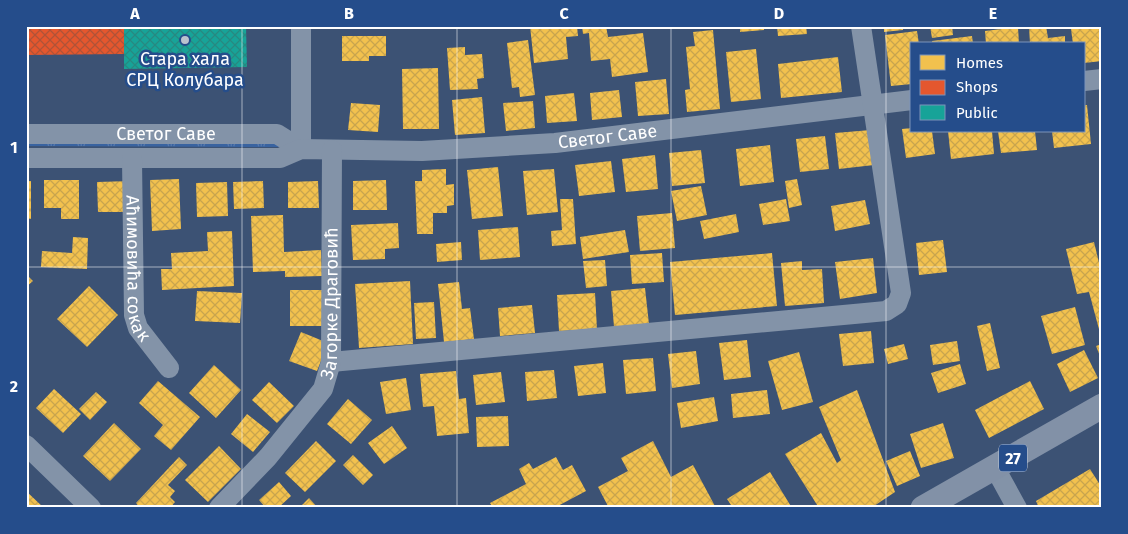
<svg xmlns="http://www.w3.org/2000/svg" width="1128" height="534" font-family="'Fira Sans',sans-serif">
	<style>
		.grass { fill: url(#grass-tufts) }
		.homes { fill: url(#homes-cross-hatch) }
		.shops { fill: url(#shops-cross-hatch) }
		.public { fill: url(#public-cross-hatch) }
		.lines { fill: none; stroke-linecap: round; stroke-linejoin: round }
		.minor { stroke: #8393a8; stroke-width: 20 }
		.major { stroke: #8291a7; stroke-width: 25 }
		.grid { fill: none; stroke: #fff; stroke-width: 1; stroke-opacity: 0.55 }
		.poi-dot { fill: #bbc2ce; stroke: #254d8b; stroke-width: 2 }
		.labels { text-anchor: middle; dominant-baseline: central; stroke-width: 5; stroke-linejoin: round; paint-order: stroke }
		.shield { fill: #254d8b; stroke: #becadc; stroke-width: 1 }
		.shield-label { font-size: 16px; font-weight: bold; fill: #fff }
		.poi-label { font-size: 18px; fill: #fff; stroke: #254d8b }
		.street-label { font-size: 18px; fill: #fff; stroke: #254d8b }
		.neatline { fill: none; stroke: #fff; stroke-width: 2 }
		.grid-label { font-size: 16px; text-anchor: middle; font-weight: bold; fill: #fff }
	</style>
	<defs>
		<pattern id="grass-tufts" width="24" height="20" patternUnits="userSpaceOnUse" patternTransform="scale(1.25)"><rect width="24" height="20" fill="#3963a0"/><path d="M3 7l-1-3M5 7V3M7 7l1-3M15 17l-1-3M17 17v-4M19 17l1-3" fill="none" stroke="#577aae"/></pattern>
		<pattern id="homes-cross-hatch" width="8" height="8" patternUnits="userSpaceOnUse" patternTransform="scale(1.25)"><rect width="8" height="8" fill="#f2c14e"/><path d="M0 0l8 8M0 8l8-8" fill="none" stroke="#c8a44e"/></pattern>
		<pattern id="shops-cross-hatch" width="8" height="8" patternUnits="userSpaceOnUse" patternTransform="scale(1.25)"><rect width="8" height="8" fill="#e4572e"/><path d="M0 0l8 8M0 8l8-8" fill="none" stroke="#af5338"/></pattern>
		<pattern id="public-cross-hatch" width="8" height="8" patternUnits="userSpaceOnUse" patternTransform="scale(1.25)"><rect width="8" height="8" fill="#17a398"/><path d="M0 0l8 8M0 8l8-8" fill="none" stroke="#278981"/></pattern>
	</defs>
	<rect width="100%" height="100%" fill="#3c5274"/>
	<path class="grass" d="M26,138L283,139V147L26,146Z"/>
	<path class="homes" d="M530,26H577L578,36L566,37L568,59L534,63Z
		M582,26H606L608,37L643,33L648,72L612,77L610,59L591,61L589,33L583,34Z
		M740,26H764V30L740,32Z
		M777,26H806L807,34L778,36Z
		M884,26H903V30L884,32Z
		M930,26H952L953,35L932,38Z
		M1029,26H1046L1048,38L1065,36V44H1030Z
		M1102,26V61L1084,63V44H1073L1071,29Z
		M1018,27L1019,44H986L985,31Z
		M713,30L720,109L687,112L685,90L690,89L686,47L695,46L693,32Z
		M917,31L919,44H912V84L891,86L885,35Z
		M342,36H386V56H369V61H342Z
		M972,36L973,44H932V41Z
		M528,40L535,95L520,97L519,87L512,88L507,43Z
		M465,47V55L482,54L484,78L477,79L478,89L450,90L447,48Z
		M756,49L761,99L731,102L726,52Z
		M838,57L842,92L781,98L778,64Z
		M438,68L439,129H403L402,69Z
		M666,79L669,114L638,116L635,82Z
		M619,90L622,117L592,120L590,93Z
		M574,93L577,121L547,123L545,96Z
		M482,97L485,133L455,135L452,100Z
		M533,101L535,128L506,131L503,103Z
		M351,103L380,105L378,132L348,130Z
		M1084,105H1087L1091,144L1054,148L1052,131H1084Z
		M912,128V131H932L935,154L906,158L902,129Z
		M871,130L874,165L839,169L835,133Z
		M948,131H992L994,154L951,159Z
		M998,131H1035L1037,150L1001,153Z
		M825,136L829,169L800,172L796,139Z
		M770,145L774,182L740,186L736,149Z
		M701,150L705,183L672,186L669,153Z
		M655,155L658,189L626,192L622,159Z
		M611,161L615,192L579,196L575,165Z
		M498,167L503,216L472,219L467,170Z
		M446,169V185L454,184V205L447,206V213H433V234H417L415,181H422V170Z
		M554,169L558,212L527,215L523,171Z
		M179,179L181,229L152,231L150,180Z
		M797,179L802,205L789,208L785,181Z
		M44,180H79V219H61V208H44Z
		M386,180L387,210H353V181Z
		M26,181H31V219L26,218Z
		M131,181L132,212H98L97,182Z
		M263,181L264,208L234,209L233,182Z
		M318,181L319,208H288V182Z
		M227,182L228,216L197,217L196,183Z
		M701,186L707,215L677,221L671,191Z
		M560,199H573L576,244L552,246L551,231L562,230Z
		M786,199L790,221L763,225L759,204Z
		M865,200L870,224L835,231L831,206Z
		M672,213L675,248L640,251L637,216Z
		M736,214L739,232L704,239L700,221Z
		M283,215L284,252L321,250L322,276L285,277V271L253,272L251,216Z
		M398,223L399,248L385,249V259L353,260L351,225Z
		M518,227L520,257L480,260L478,230Z
		M625,230L629,252L583,259L580,237Z
		M232,231L234,286L162,290L161,269H172L171,253L208,251L207,232Z
		M73,237L88,238L87,269L41,267L42,251L72,253Z
		M943,240L947,272L919,275L916,243Z
		M461,242L462,260L437,262L436,244Z
		M1094,242L1102,275V333H1100L1089,292L1077,294L1066,249Z
		M662,253L664,282L632,284L630,255Z
		M772,253L777,306L675,315L670,262Z
		M873,258L877,293L840,299L835,262Z
		M605,260L607,286L586,288L583,261Z
		M802,261V270L822,269L824,303L785,306L781,263Z
		M26,274L33,281L26,287Z
		M410,281L413,344L359,348L355,284Z
		M459,282L462,309L470,308L474,339L444,342L438,284Z
		M89,286L118,315L87,347L57,319Z
		M645,288L649,324L614,327L611,291Z
		M290,290H322V326H290Z
		M197,291L242,293L240,323L195,321Z
		M595,293L597,329L559,331L557,295Z
		M434,302L436,338L416,339L414,303Z
		M532,305L535,333L500,336L498,308Z
		M1075,307L1085,345L1052,354L1041,316Z
		M990,323L1000,368L987,371L977,326Z
		M871,331L874,363L843,366L839,334Z
		M301,332L328,343L317,371L289,361Z
		M747,340L751,377L724,380L719,343Z
		M957,341L960,361L933,365L930,345Z
		M904,344L908,359L888,364L884,349Z
		M1102,344V361L1096,346Z
		M1084,350L1098,378L1070,392L1057,364Z
		M696,351L700,384L672,388L668,354Z
		M799,352L813,402L782,410L768,361Z
		M653,358L656,391L626,394L623,360Z
		M603,363L606,393L578,396L574,366Z
		M960,364L966,384L938,393L931,373Z
		M214,365L241,390L216,418L189,393Z
		M554,370L557,398L527,401L525,372Z
		M456,371L459,399L466,398L469,433L437,436L434,406L423,407L420,374Z
		M501,372L505,402L476,405L473,375Z
		M406,378L411,410L386,414L380,382Z
		M158,381L200,417L171,450L154,436L163,425L139,403Z
		M1030,381L1044,409L989,438L975,410Z
		M269,382L294,406L277,423L252,400Z
		M54,389L81,414L63,433L36,408Z
		M767,390L770,414L733,418L731,394Z
		M857,390L895,492L871,508H819L785,454L821,433L837,463L841,460L819,407Z
		M96,392L107,402L90,420L79,409Z
		M714,397L718,421L681,428L677,403Z
		M348,399L372,420L351,444L327,424Z
		M247,414L270,432L253,452L231,434Z
		M508,416L509,446L477,447L476,417Z
		M114,423L141,449L110,481L83,456Z
		M943,423L954,458L921,468L910,434Z
		M392,426L407,448L384,464L368,443Z
		M316,441L336,461L305,492L285,473Z
		M653,441L671,477L693,465L716,508H609L598,487L628,471L621,458Z
		M219,446L241,469L208,502L185,480Z
		M910,451L920,476L897,486L886,461Z
		M353,455L373,475L363,485L343,465Z
		M179,457L187,465L168,485L175,491L170,497L175,502L170,508H140L136,503Z
		M556,457L563,470L572,465L586,491L554,508H493L490,503L526,484L519,469L529,463L533,469Z
		M1090,469L1102,488V505L1097,508H1039L1036,501Z
		M770,472L792,508H733L727,499Z
		M279,482L291,496L278,508H266L259,500Z
		M26,491L44,508H26Z
		M309,498L318,508H299Z"/>
	<path class="shops" d="M26,26H124V54L26,55Z"/>
	<path class="public" d="M124,26H246L247,67L124,69Z"/>
	<g class="lines">
		<g class="minor">
			<path d="M1084,81L1102,79"/>
			<path id="s1" d="M26,134H277L301,149"/>
			<path d="M301,149V26"/>
			<path id="s2" d="M26,158H280L301,149L422,151L555,143L912,100"/>
			<path id="s3" d="M132,159L134,315L138,328L169,368"/>
			<path d="M331,362L865,313L886,311L897,304L901,293L861,26"/>
			<path d="M26,445L91,508"/>
			<path d="M995,468L1017,508"/>
			<path id="s4" d="M219,508L268,457L323,389L331,362L332,150"/>
		</g>
		<path class="major" d="M923,508L1102,406"/>
	</g>
	<path class="grid" d="M242,26V508M457,26V508M671,26V508M886,26V508M26,267H1102"/>
	<circle class="poi-dot" cx="185" cy="40" r="5"/>
	<g class="labels">
		<rect class="shield" x="999" y="444.5" width="28" height="27" rx="4"/>
		<g class="shield-label">
			<text x="1013" y="458">27</text>
		</g>
		<g class="poi-label">
			<text x="185" y="59">Стара хала<tspan x="185" dy="21">СРЦ Колубара</tspan></text>
		</g>
		<g class="street-label">
			<text stroke="none"><textPath href="#s1" startOffset="140">Светог Саве</textPath></text>
			<text stroke="none"><textPath href="#s2" startOffset="584">Светог Саве</textPath></text>
			<text stroke="none"><textPath href="#s3" startOffset="110">Аћимовића сокак</textPath></text>
			<text stroke="none"><textPath href="#s4" startOffset="245">Загорке Драговић</textPath></text>
		</g>
	</g>
	<rect width="1128" height="534" fill="none" stroke="#254d8b" stroke-width="55"/>
	<rect x="910" y="42" width="175" height="90" fill="#254d8b" stroke="#7c94b9"/>
	<rect x="920" y="55" width="25" height="15" fill="#f2c14e" stroke="#7c94b9"/>
	<text x="956" y="68" font-size="15" fill="#ffffff">Homes</text>
	<rect x="920" y="80" width="25" height="15" fill="#e4572e" stroke="#7c94b9"/>
	<text x="956" y="92" font-size="15" fill="#ffffff">Shops</text>
	<rect x="920" y="105" width="25" height="15" fill="#17a398" stroke="#7c94b9"/>
	<text x="956" y="118" font-size="15" fill="#ffffff">Public</text>
	<rect x="28" y="28" width="1072" height="478" class="neatline"/>
	<g class="grid-label">
		<text x="135" y="19">A</text>
		<text x="349" y="19">B</text>
		<text x="564" y="19">C</text>
		<text x="779" y="19">D</text>
		<text x="993" y="19">E</text>
		<text x="14" y="153">1</text>
		<text x="14" y="392">2</text>
	</g>
</svg>
